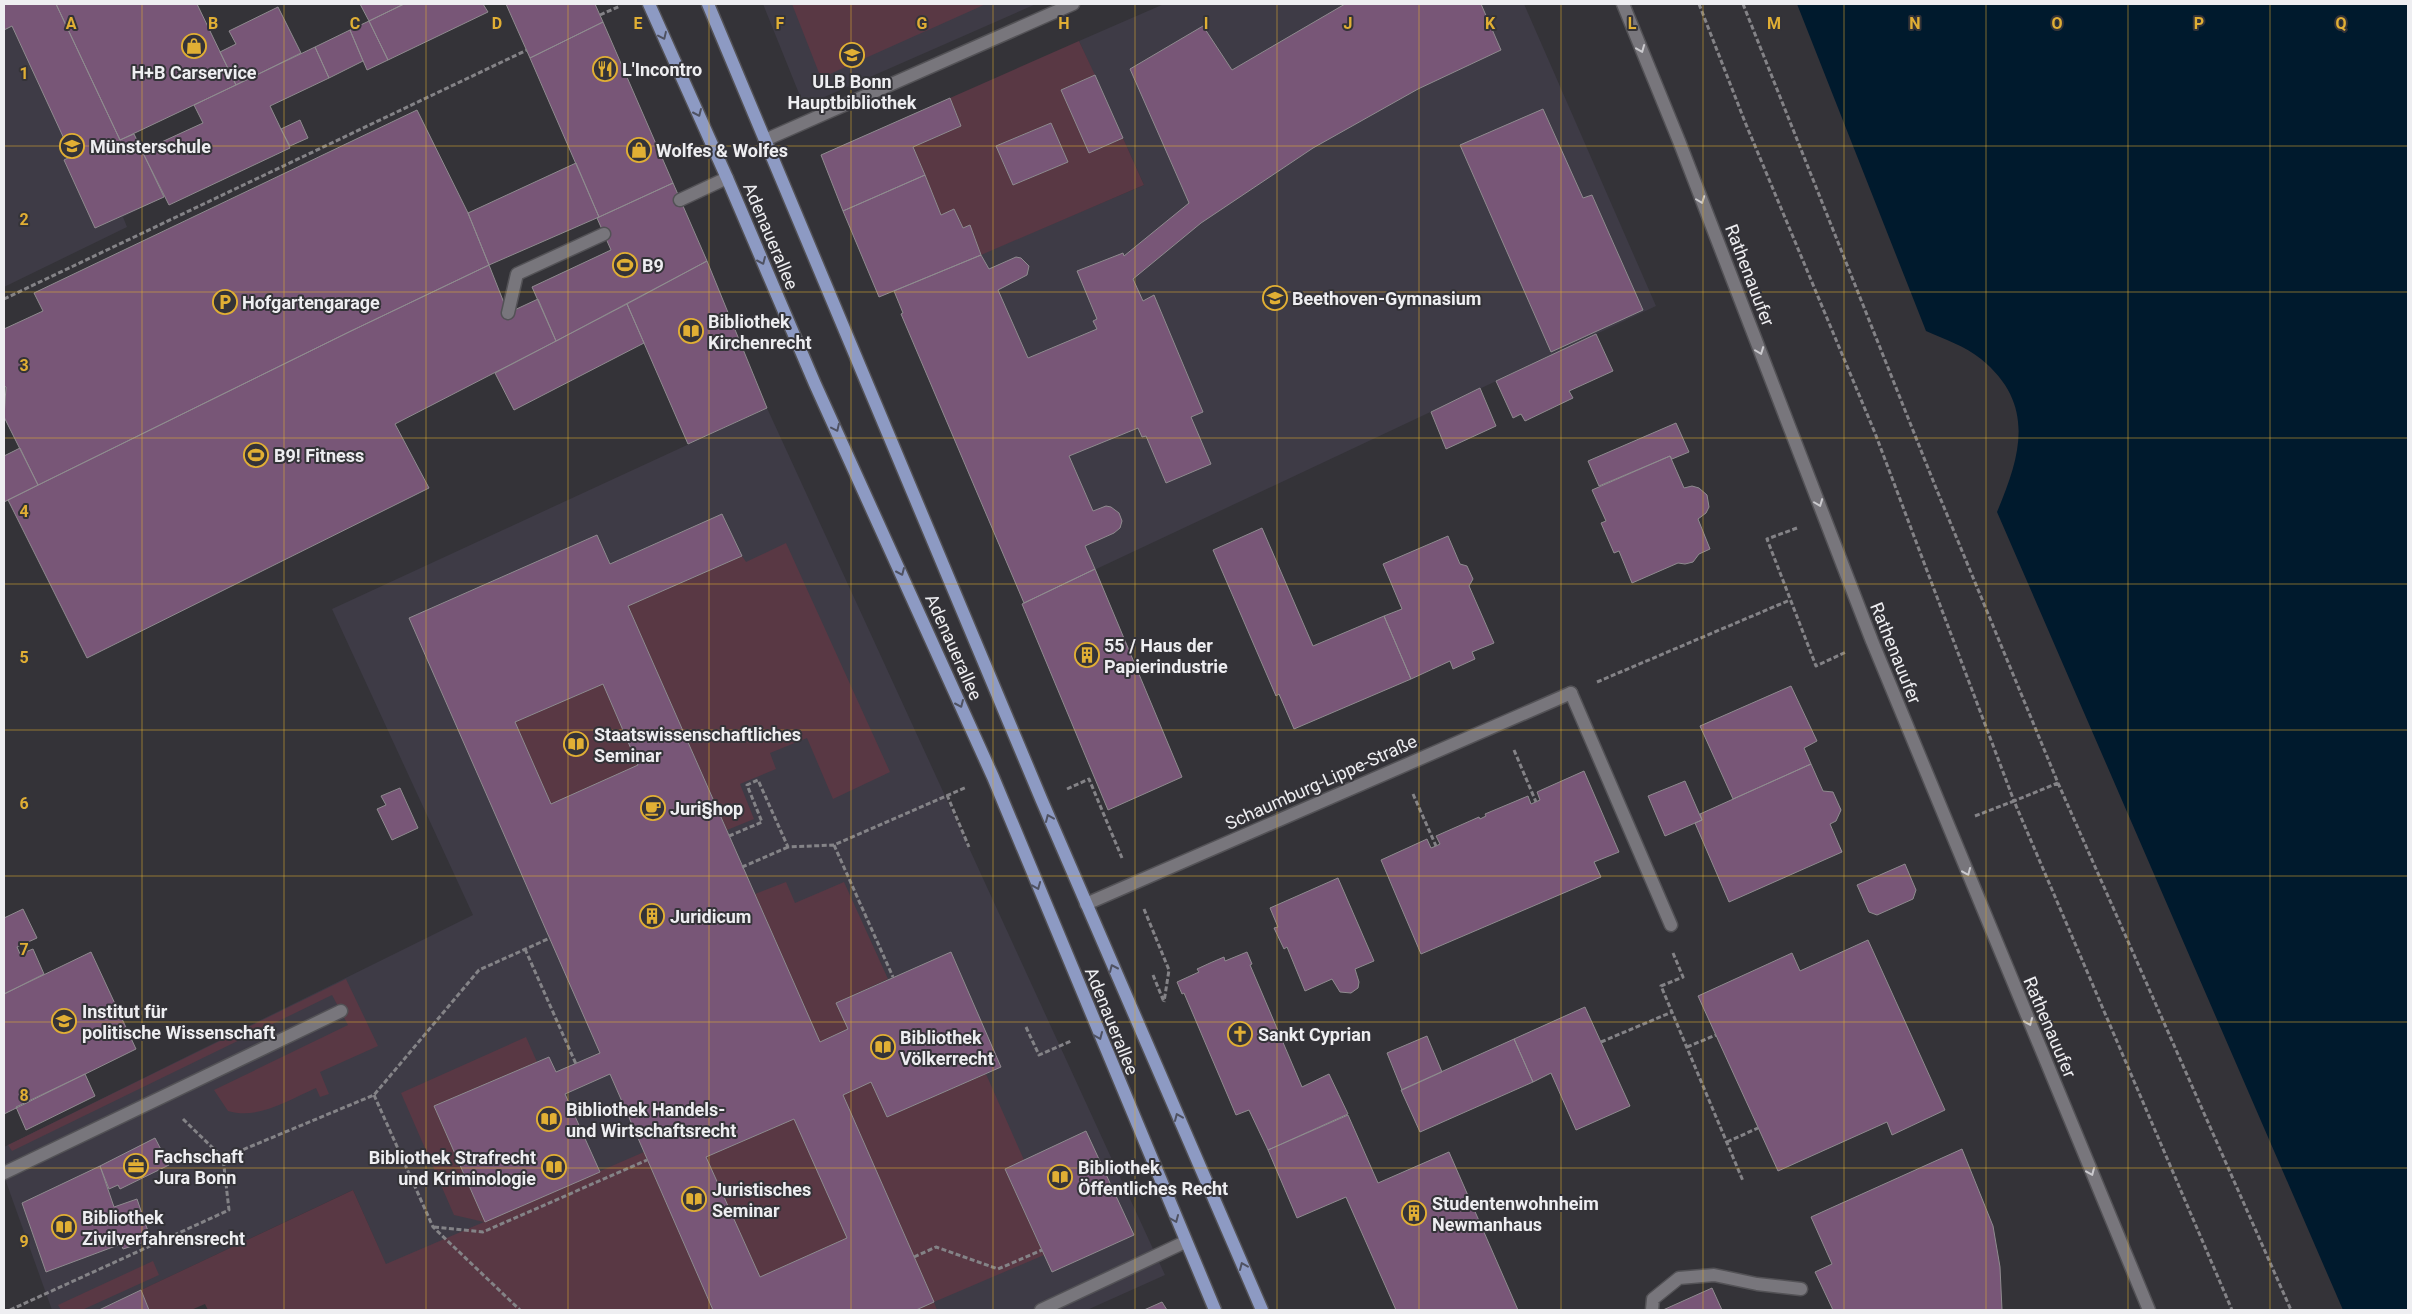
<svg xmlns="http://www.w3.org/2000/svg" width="2412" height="1314" font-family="Roboto,sans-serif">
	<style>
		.built { fill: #3e3b46 }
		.green { fill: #593844; fill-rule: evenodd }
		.water { fill: #001a2d }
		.building { fill: #785677; stroke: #8f8b8f; fill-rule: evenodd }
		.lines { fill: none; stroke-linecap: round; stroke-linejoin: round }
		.service-casing { stroke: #535256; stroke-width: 15 }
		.minor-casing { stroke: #535256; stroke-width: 15 }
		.primary-casing { stroke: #535256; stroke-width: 15 }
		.path { stroke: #848387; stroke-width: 3; stroke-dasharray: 5 2.5; stroke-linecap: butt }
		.service { stroke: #78767c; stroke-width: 12 }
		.minor { stroke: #78767c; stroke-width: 12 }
		.primary { stroke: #8d9ac3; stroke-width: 12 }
		.oneway { stroke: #4f5262 }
		.oneway2 { stroke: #cbcace }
		.grid { fill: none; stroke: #e1af34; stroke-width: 1; stroke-opacity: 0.55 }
		.labels { text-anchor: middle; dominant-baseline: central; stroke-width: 4; stroke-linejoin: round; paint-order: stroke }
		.poi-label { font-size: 18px; font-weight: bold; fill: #eeeef1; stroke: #343338; text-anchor: start }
		.street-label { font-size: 18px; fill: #eeeef1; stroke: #343338 }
		.grid-label { font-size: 16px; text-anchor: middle; font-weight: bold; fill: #e1af34; stroke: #343338; stroke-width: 4; stroke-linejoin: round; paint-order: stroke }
	</style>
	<rect width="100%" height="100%" fill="#343338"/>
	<path class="built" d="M4,4H56L120,140L134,134L164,197L123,217L127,227L4,287Z
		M763,4H1036L804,106Z
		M1164,4H1524L1656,306L1024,603L901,314L903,313L894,291L1144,185L1079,41Z
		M767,408L1165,1275L1087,1310H406L353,1190L99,1310H52L4,1176V1147L473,915L332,609Z"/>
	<path class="green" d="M792,4H986L821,78Z
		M1079,41L1095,75L1061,90L1090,152L1123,138L1144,185L981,255L970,226L963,228L954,209L941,215L913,147L961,126L950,98ZM1051,123L1068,162L1013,185L996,146Z
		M786,543L890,772L833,799L807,738L770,753L776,769L740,784L754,819L727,830L628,606L742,556L746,562Z
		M603,684L638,765L551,804L515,722Z
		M786,882L795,903L844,882L888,979L836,1003L848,1029L820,1042L755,894Z
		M346,979L378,1046L320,1072L329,1094L320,1097L316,1088C288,1100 259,1120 228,1111L214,1090L348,1025L332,995L12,1151L8,1145Z
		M526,1037L537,1062L434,1106L485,1221L644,1152L713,1310H208L205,1304L191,1310H149L141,1290L353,1190L386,1264L484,1222L454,1215L401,1093Z
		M986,1074L1024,1160L1005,1169L1044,1255L934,1302L937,1310H916L934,1302L843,1095L871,1082L887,1117Z
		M794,1119L847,1238L760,1277L706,1157Z
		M153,1261L159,1275L82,1310H61L58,1305Z"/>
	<path class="water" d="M1797,4H2408V1310H2343L1997,512C2021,455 2036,404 1981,359C1965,346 1944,339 1926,331Z"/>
	<path class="building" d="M4,4H56L120,140L134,134L164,197L95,228L64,160L72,156L12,26L4,30Z
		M56,4H197L236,85L120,140Z
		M360,4H404L369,21Z
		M404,4H483L488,12L388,60L369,21Z
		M506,4H595L603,22L530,58Z
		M1345,4H1481L1501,50L1418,89L1313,148L1201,223L1133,279L1143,301L1154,295L1203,412L1191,417L1211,464L1166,483L1146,436L1142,437L1138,428L1069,456L1093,511L1106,506L1111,507L1119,513L1122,521L1120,528L1114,533L1085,546L1095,569L1024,603L901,314L903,313L894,291L981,255L989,269L1016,257L1021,258L1029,266L1027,275L998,290L1028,358L1097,329L1093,321L1097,319L1077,271L1123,253L1124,256L1189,203L1130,69L1203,26L1232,70Z
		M278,7L301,53L236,85L220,52L236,44L229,31Z
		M369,21L388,60L367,70L350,30Z
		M603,22L673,183L599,217L530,58Z
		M350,30L363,61L329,78L315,47Z
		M315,47L329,78L270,106L290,148L169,205L142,151L203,123L194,105Z
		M1095,75L1123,138L1089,153L1061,90Z
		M950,98L961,126L913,147L925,175L843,211L821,155Z
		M1543,109L1583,198L1592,195L1643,310L1551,352L1460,145Z
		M417,110L468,213L489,265L351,331L38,485L4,417L6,387L4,386V329L43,311L34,293Z
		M300,120L308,138L290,146L281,129Z
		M1051,123L1068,162L1013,185L996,146Z
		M576,163L599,217L489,265L468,213Z
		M925,175L941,215L954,209L963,228L970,225L981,255L879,297L843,211Z
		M673,183L707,261L556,341L532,287L611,250L597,218Z
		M707,261L767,408L688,444L627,304Z
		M489,265L508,313L538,299L556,341L395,424L429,488L87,658L8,500L351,331Z
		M627,304L644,343L514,410L495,373Z
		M1596,334L1613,371L1569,391L1573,398L1525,421L1521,414L1513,418L1496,381Z
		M1480,388L1496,426L1446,449L1431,412Z
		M1676,423L1689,452L1672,459L1670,456L1599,486L1588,461Z
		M20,448L38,485L4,502V456Z
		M1670,456L1684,488L1692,486L1699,488L1707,495L1709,507L1706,513L1698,519L1710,549L1699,554L1693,562L1685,564L1678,563L1632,583L1619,551L1614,553L1601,523L1606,521L1592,490Z
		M722,514L742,556L628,606L820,1042L848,1029L836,1003L951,952L1001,1067L887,1117L871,1082L843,1095L934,1302L916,1310H713L610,1074L565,1094L600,1172L485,1222L434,1106L549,1057L556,1072L600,1053L409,618L597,535L610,564ZM603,684L638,765L551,804L515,722ZM794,1119L847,1238L760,1277L706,1157Z
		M1262,528L1313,646L1384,616L1411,679L1294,729L1279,694L1276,696L1213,550Z
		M1448,536L1460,564L1467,566L1473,579L1469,586L1494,643L1472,652L1475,659L1453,669L1450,661L1411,679L1384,616L1402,609L1383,564Z
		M1095,569L1182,777L1108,810L1022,604Z
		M1791,686L1817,741L1804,748L1811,764L1733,799L1700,726Z
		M1811,764L1823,791L1833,792L1841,810L1836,821L1830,824L1842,852L1729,902L1695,823L1702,820L1700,814Z
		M1584,771L1619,852L1594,862L1601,877L1421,954L1381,860L1427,839L1431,848L1436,846L1440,844L1436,836L1479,817L1480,819L1486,816L1485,814L1528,796L1531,804L1540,800L1537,792Z
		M1685,781L1702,820L1665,836L1648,796Z
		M400,788L418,828L392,840L377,809L386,805L381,796Z
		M1905,864L1916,890L1913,899L1877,915L1869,912L1857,885Z
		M1338,878L1374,961L1355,969L1359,982L1358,988L1351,993L1340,992L1332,979L1305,991L1287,947L1284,949L1274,928L1278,927L1270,908Z
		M23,909L37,938L17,947L20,954L33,949L44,974L4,994V918Z
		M1868,940L1945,1110L1892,1135L1887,1122L1778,1171L1698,996L1792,953L1800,971Z
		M91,952L136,1049L4,1114V994Z
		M1247,952L1252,964L1250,965L1302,1087L1329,1074L1348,1114L1268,1150L1249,1110L1236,1115L1184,993L1182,994L1177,982L1199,972L1197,969L1210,963L1224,957L1225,961Z
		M1585,1007L1630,1106L1576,1130L1551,1073L1533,1082L1514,1039Z
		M1427,1036L1442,1072L1402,1090L1387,1053Z
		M1514,1039L1533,1082L1420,1132L1401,1090Z
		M85,1074L95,1096L26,1130L16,1107Z
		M1348,1115L1378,1183L1449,1152L1518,1310H1396L1346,1197L1297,1218L1268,1150Z
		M1086,1131L1134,1235L1052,1272L1005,1169Z
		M155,1138L169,1165L120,1189L118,1185L109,1189L100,1166Z
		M1962,1149L1993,1226L2000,1267L2002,1310H1833L1815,1272L1832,1264L1811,1217Z
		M100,1166L114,1207L137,1199L151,1240L123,1249L121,1244L46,1272L22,1203Z
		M1712,1288L1722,1310H1663Z
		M141,1290L149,1310H99Z
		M1162,1302L1167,1310H1144Z"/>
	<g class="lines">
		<defs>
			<path id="service" d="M765,140L1073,4
				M680,200L727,178
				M508,313L517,274L604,234
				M1571,693L1671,925
				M4,1173L341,1011
				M1041,1310L1185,1242
				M1652,1310L1653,1299L1679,1278L1714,1275L1757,1284L1801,1289"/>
			<path id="minor" d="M1623,4L1679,141L1872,641L2149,1310
				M1086,904L1571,693"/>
			<path id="primary" d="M649,4L727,178L815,384L993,777L1215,1310
				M708,4L1042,801L1262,1310"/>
		</defs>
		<use href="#service" class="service-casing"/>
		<use href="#minor" class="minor-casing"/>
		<use href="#primary" class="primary-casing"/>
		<path class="path" d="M1699,4L1745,122L1875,433L2014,801L2058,783
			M1743,4L1936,488L2058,783L2291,1310
			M600,15L620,6
			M4,299L527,50
			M1797,528L1767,539L1816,666L1846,652
			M1597,682L1790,600
			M1514,750L1536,802
			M1067,789L1089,779L1122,858
			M1413,794L1436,846
			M947,795L969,847
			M1975,816L2014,801L2232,1310
			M729,836L762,822L747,785L758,780L788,847L834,845L967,787
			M834,845L893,977
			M742,867L788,847
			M1144,909L1169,970L1164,1002
			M525,949L576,1064
			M1673,953L1683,977L1661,986L1743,1181
			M1153,975L1164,1002
			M1026,1027L1039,1055L1071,1041
			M1601,1042L1672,1012
			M1687,1047L1716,1035
			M374,1095L433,1227L520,1310
			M183,1119L223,1158
			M1727,1142L1758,1128
			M434,1227L483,1232L647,1160
			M914,1257L936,1247L998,1269L1042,1250
			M10,1310L229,1210L223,1158L374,1095L479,970L550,938"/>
		<use href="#service" class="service"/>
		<use href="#minor" class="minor"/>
		<use href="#primary" class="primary"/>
	</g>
	<defs><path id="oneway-chevron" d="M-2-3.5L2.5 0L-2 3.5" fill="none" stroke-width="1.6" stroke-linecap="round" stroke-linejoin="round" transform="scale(1.25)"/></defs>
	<g class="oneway">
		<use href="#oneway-chevron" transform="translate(663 36) rotate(65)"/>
		<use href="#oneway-chevron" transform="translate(698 113) rotate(66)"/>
		<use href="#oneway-chevron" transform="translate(762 261) rotate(66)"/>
		<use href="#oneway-chevron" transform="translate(836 428) rotate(65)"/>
		<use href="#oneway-chevron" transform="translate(901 572) rotate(66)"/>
		<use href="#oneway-chevron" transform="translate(960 704) rotate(66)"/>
		<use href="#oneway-chevron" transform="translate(1049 818) rotate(-113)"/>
		<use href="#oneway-chevron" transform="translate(1037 886) rotate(68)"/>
		<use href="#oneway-chevron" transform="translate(1113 968) rotate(-114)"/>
		<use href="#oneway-chevron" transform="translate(1099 1036) rotate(67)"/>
		<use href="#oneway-chevron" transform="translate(1178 1117) rotate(-113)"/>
		<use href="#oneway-chevron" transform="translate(1175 1219) rotate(67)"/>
		<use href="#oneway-chevron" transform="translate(1243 1266) rotate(-113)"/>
	</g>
	<g class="oneway2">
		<use href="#oneway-chevron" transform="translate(1641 49) rotate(68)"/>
		<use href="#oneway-chevron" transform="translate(1701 200) rotate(69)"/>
		<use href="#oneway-chevron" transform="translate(1760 351) rotate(69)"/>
		<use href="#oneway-chevron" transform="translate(1819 503) rotate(69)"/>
		<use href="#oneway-chevron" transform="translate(1967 872) rotate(67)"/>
		<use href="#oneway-chevron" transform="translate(2029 1022) rotate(67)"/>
		<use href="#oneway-chevron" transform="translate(2091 1172) rotate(67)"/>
	</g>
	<path class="grid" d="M142,4V1310M284,4V1310M426,4V1310M568,4V1310M709,4V1310M851,4V1310M993,4V1310M1135,4V1310M1277,4V1310M1419,4V1310M1561,4V1310M1703,4V1310M1844,4V1310M1986,4V1310M2128,4V1310M2270,4V1310M4,146H2408M4,292H2408M4,438H2408M4,584H2408M4,730H2408M4,876H2408M4,1022H2408M4,1168H2408"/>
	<defs>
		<symbol id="shop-ring" viewBox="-11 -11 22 22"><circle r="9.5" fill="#343338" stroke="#e1af34" stroke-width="1.5"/><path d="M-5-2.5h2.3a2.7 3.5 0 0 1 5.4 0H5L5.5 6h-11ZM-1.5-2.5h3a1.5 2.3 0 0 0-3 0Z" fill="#e1af34"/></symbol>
		<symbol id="university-ring" viewBox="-11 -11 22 22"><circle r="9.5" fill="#343338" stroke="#e1af34" stroke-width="1.5"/><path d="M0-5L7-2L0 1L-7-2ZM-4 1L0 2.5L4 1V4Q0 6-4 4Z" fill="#e1af34"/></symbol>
		<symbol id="restaurant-ring" viewBox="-11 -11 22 22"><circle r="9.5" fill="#343338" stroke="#e1af34" stroke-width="1.5"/><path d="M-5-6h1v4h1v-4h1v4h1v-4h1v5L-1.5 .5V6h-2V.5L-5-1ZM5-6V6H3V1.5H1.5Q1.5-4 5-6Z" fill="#e1af34"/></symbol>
		<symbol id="school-ring" viewBox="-11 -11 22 22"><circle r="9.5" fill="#343338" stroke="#e1af34" stroke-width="1.5"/><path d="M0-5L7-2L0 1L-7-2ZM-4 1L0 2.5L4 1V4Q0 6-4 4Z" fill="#e1af34"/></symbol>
		<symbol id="stadium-ring" viewBox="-11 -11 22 22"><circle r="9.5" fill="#343338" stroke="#e1af34" stroke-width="1.5"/><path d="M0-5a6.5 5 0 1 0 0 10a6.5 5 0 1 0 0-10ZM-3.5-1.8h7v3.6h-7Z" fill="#e1af34"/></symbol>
		<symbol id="parking-ring" viewBox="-11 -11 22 22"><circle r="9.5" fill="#343338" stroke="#e1af34" stroke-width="1.5"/><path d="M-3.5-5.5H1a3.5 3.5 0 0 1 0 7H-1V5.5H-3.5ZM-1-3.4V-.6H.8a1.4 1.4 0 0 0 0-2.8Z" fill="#e1af34"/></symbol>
		<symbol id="library-ring" viewBox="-11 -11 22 22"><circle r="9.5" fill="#343338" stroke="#e1af34" stroke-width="1.5"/><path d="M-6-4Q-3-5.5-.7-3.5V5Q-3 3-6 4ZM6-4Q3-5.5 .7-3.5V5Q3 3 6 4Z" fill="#e1af34"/></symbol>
		<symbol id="building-ring" viewBox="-11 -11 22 22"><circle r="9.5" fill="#343338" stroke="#e1af34" stroke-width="1.5"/><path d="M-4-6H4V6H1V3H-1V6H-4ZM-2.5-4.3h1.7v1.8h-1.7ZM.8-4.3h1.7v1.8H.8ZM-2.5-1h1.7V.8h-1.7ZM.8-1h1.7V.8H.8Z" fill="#e1af34"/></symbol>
		<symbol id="cafe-ring" viewBox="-11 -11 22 22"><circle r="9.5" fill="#343338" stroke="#e1af34" stroke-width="1.5"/><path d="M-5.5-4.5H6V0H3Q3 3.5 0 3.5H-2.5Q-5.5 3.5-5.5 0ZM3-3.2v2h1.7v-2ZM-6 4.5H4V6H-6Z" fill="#e1af34"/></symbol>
		<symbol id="church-ring" viewBox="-11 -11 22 22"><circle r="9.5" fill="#343338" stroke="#e1af34" stroke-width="1.5"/><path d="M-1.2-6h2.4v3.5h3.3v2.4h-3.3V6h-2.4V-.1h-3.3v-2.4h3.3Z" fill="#e1af34"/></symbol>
		<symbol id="office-ring" viewBox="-11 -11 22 22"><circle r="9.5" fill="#343338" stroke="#e1af34" stroke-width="1.5"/><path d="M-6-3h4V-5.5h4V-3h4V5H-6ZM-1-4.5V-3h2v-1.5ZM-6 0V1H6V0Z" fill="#e1af34"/></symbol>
	</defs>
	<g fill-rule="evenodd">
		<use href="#shop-ring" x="180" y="32" width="28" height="28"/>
		<use href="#university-ring" x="838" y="41" width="28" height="28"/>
		<use href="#restaurant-ring" x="591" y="55" width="28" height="28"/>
		<use href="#school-ring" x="58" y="132" width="28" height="28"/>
		<use href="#shop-ring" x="625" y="136" width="28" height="28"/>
		<use href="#stadium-ring" x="611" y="251" width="28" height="28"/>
		<use href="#school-ring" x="1261" y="284" width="28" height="28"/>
		<use href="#parking-ring" x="211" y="288" width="28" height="28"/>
		<use href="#library-ring" x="677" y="317" width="28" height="28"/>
		<use href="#stadium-ring" x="242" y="441" width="28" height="28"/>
		<use href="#building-ring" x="1073" y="641" width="28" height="28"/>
		<use href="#library-ring" x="562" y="730" width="28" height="28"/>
		<use href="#cafe-ring" x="639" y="794" width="28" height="28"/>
		<use href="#building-ring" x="638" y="902" width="28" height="28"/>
		<use href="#university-ring" x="50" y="1007" width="28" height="28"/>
		<use href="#church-ring" x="1226" y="1020" width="28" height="28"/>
		<use href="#library-ring" x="869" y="1033" width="28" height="28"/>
		<use href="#library-ring" x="535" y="1105" width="28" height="28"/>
		<use href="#office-ring" x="122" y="1152" width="28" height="28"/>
		<use href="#library-ring" x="540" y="1153" width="28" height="28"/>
		<use href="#library-ring" x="1046" y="1163" width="28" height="28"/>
		<use href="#library-ring" x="680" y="1185" width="28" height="28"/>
		<use href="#building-ring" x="1400" y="1199" width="28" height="28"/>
		<use href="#library-ring" x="50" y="1213" width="28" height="28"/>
	</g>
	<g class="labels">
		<g class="poi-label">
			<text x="622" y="69">L'Incontro</text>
			<text x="194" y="72" text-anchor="middle">H+B Carservice</text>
			<text x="852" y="81" text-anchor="middle">ULB Bonn<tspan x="852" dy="21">Hauptbibliothek</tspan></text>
			<text x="90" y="146">Münsterschule</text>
			<text x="656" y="150">Wolfes &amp; Wolfes</text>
			<text x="642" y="265">B9</text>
			<text x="1292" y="298">Beethoven-Gymnasium</text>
			<text x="242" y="302">Hofgartengarage</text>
			<text x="708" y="321">Bibliothek<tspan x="708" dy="21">Kirchenrecht</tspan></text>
			<text x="274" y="455">B9! Fitness</text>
			<text x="1104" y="645">55 / Haus der<tspan x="1104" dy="21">Papierindustrie</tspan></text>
			<text x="594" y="734">Staatswissenschaftliches<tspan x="594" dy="21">Seminar</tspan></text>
			<text x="670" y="808">Juri§hop</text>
			<text x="670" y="916">Juridicum</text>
			<text x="82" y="1011">Institut für<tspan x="82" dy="21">politische Wissenschaft</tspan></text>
			<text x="1258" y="1034">Sankt Cyprian</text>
			<text x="900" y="1037">Bibliothek<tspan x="900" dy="21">Völkerrecht</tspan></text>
			<text x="566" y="1109">Bibliothek Handels-<tspan x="566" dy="21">und Wirtschaftsrecht</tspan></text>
			<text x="154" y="1156">Fachschaft<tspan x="154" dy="21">Jura Bonn</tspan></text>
			<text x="536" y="1157" text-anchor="end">Bibliothek Strafrecht<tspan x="536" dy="21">und Kriminologie</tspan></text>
			<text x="1078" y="1167">Bibliothek<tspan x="1078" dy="21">Öffentliches Recht</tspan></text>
			<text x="712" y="1189">Juristisches<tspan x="712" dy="21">Seminar</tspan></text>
			<text x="1432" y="1203">Studentenwohnheim<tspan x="1432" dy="21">Newmanhaus</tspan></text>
			<text x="82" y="1217">Bibliothek<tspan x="82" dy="21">Zivilverfahrensrecht</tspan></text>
		</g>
		<g class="street-label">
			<text transform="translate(771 236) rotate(67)">Adenauerallee</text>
			<text transform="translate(1750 275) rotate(69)">Rathenauufer</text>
			<text transform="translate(954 647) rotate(66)">Adenauerallee</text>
			<text transform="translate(1896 653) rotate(68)">Rathenauufer</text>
			<text transform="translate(1321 782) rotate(-24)">Schaumburg-Lippe-Straße</text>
			<text transform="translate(1112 1021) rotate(68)">Adenauerallee</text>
			<text transform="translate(2050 1027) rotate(67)">Rathenauufer</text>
		</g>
	</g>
	<g class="grid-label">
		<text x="71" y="29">A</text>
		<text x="213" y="29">B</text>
		<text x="355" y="29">C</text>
		<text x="497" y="29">D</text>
		<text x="638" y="29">E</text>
		<text x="780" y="29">F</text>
		<text x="922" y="29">G</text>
		<text x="1064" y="29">H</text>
		<text x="1206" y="29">I</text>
		<text x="1348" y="29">J</text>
		<text x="1490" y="29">K</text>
		<text x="1632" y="29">L</text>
		<text x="1774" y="29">M</text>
		<text x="1915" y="29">N</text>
		<text x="2057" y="29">O</text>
		<text x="2199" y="29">P</text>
		<text x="2341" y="29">Q</text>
		<text x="24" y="79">1</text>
		<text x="24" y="225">2</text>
		<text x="24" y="371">3</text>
		<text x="24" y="517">4</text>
		<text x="24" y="663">5</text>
		<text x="24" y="809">6</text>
		<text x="24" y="955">7</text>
		<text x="24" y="1101">8</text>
		<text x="24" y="1247">9</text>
	</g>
	<rect width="2412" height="1314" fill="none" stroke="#eeeef1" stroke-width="10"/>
</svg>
